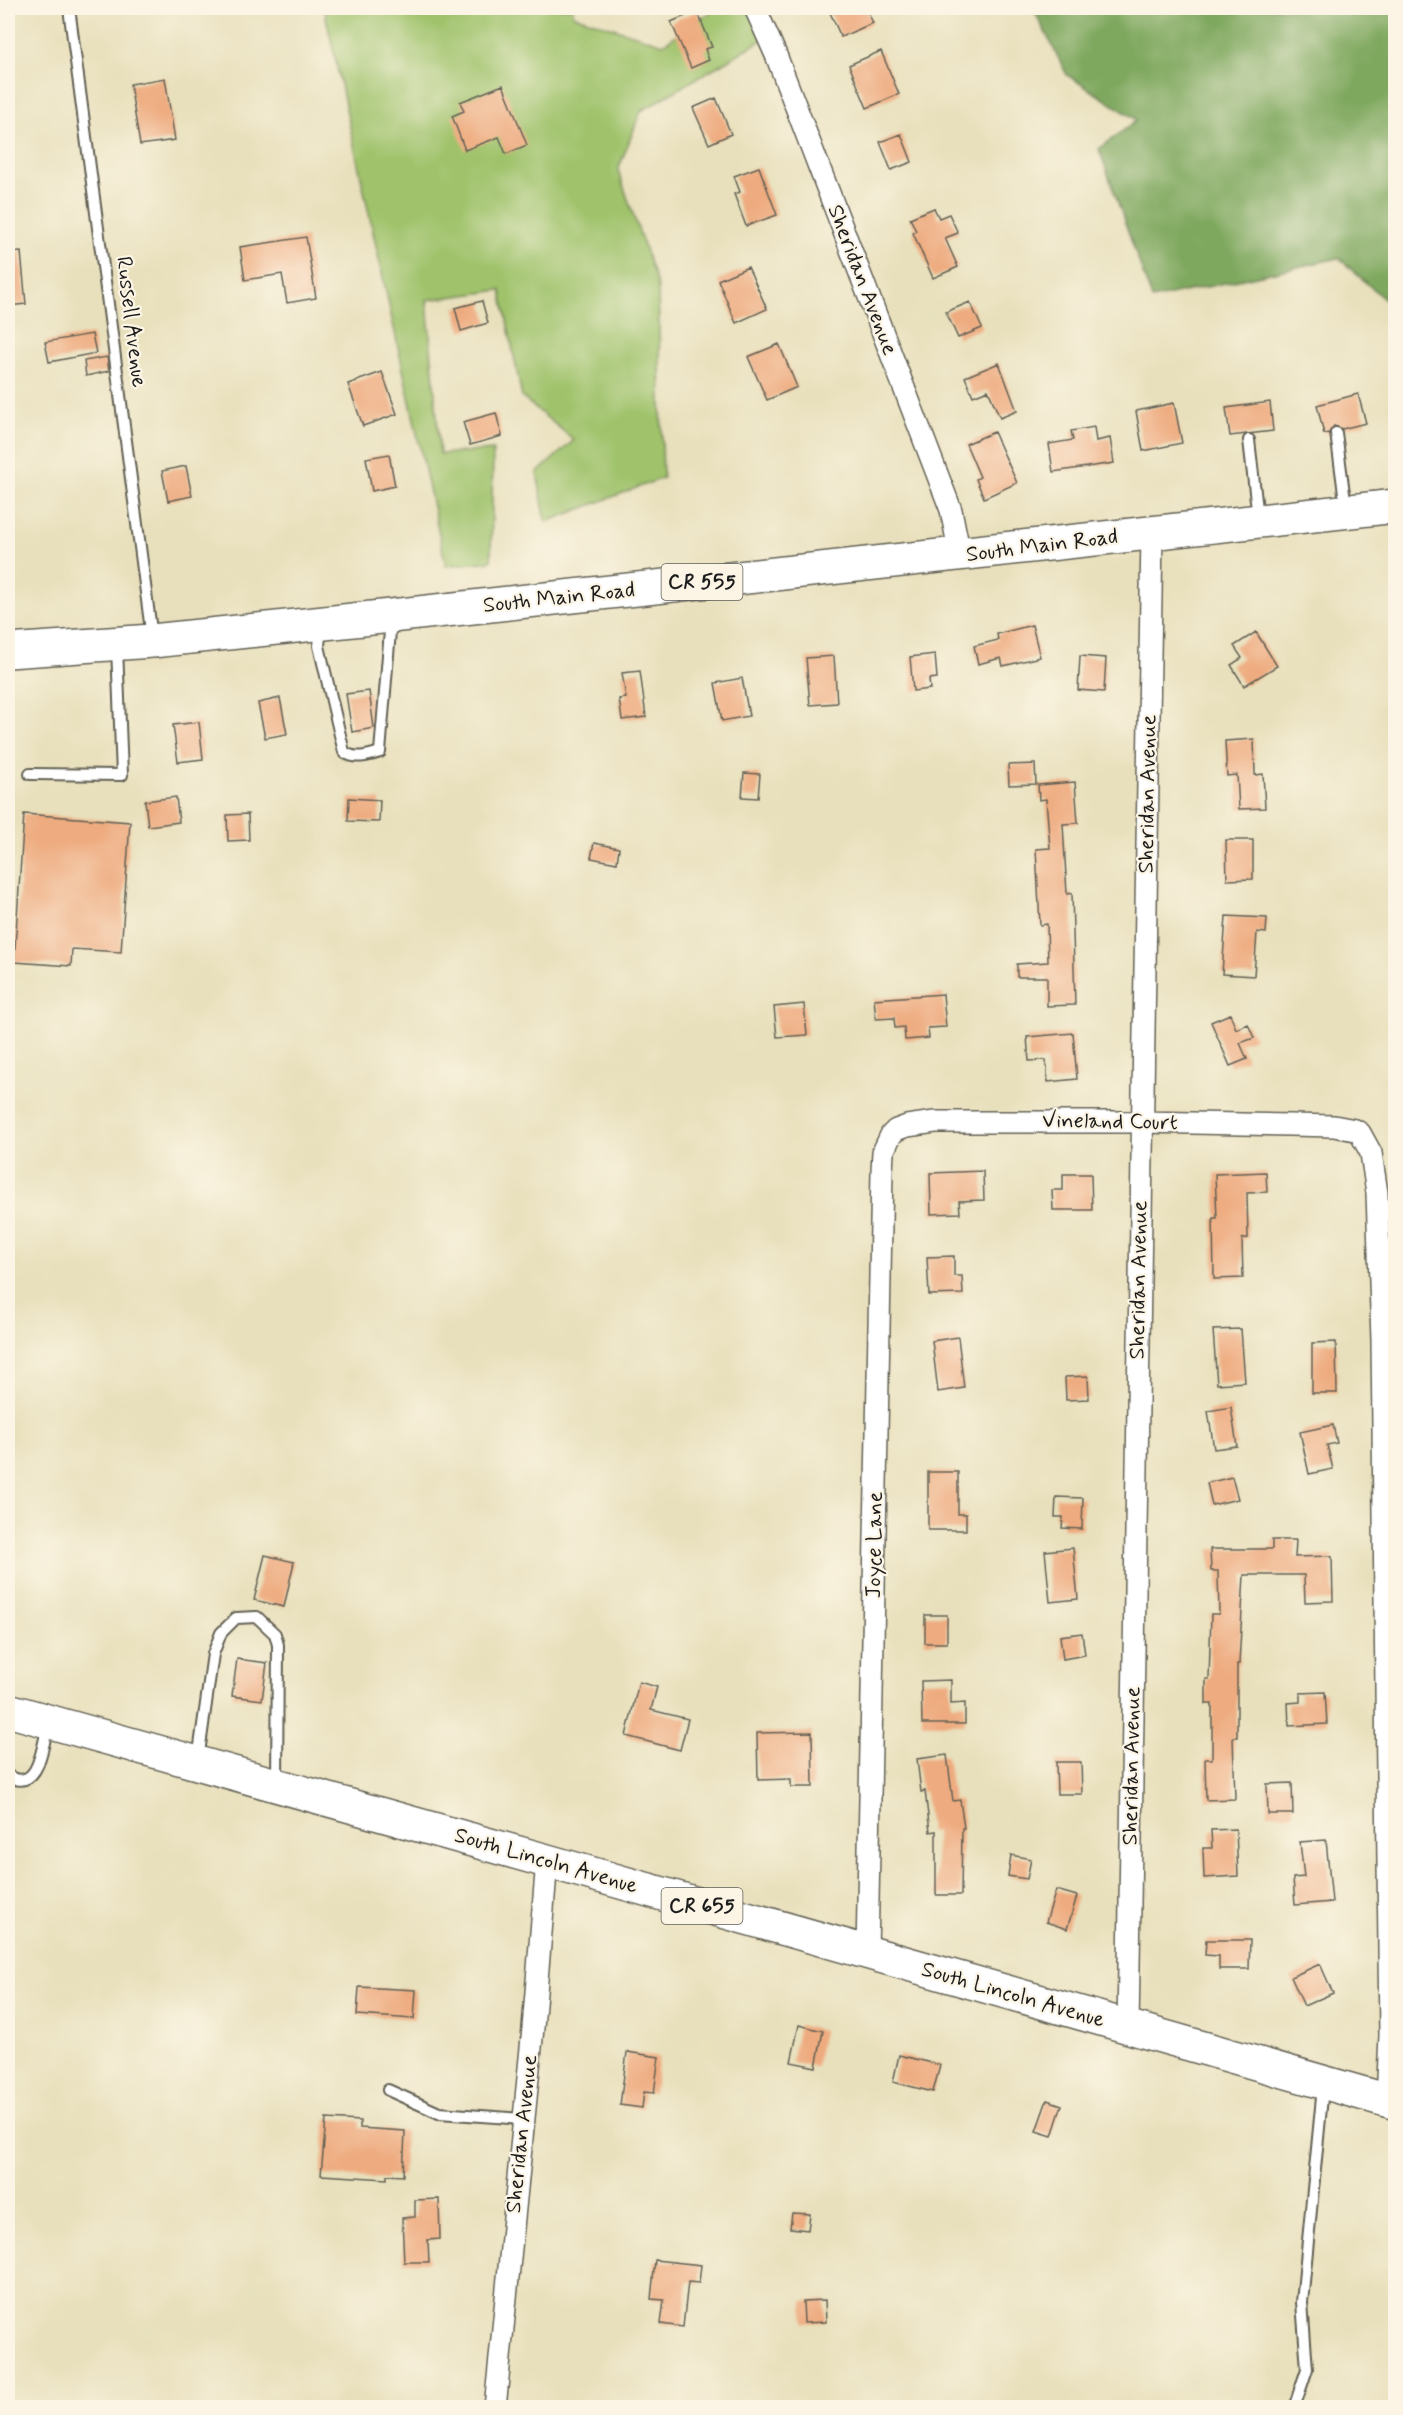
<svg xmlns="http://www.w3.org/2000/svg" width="1403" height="2415" font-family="Mynerve,sans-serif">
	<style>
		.green { fill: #9fc26b; stroke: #5e6f44; stroke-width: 1.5 }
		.forest { fill: #7fa85f; stroke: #4e623e; stroke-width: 1.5 }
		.building { fill: #eeab7f }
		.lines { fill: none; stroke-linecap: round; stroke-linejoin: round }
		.service-casing { stroke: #636154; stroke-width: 14 }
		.minor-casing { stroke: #636154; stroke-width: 24 }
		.primary-casing { stroke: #636154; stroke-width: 36 }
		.service { stroke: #fff; stroke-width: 10 }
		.minor { stroke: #fff; stroke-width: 21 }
		.primary { stroke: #fff; stroke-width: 33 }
		.labels { text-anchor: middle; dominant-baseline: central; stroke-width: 4.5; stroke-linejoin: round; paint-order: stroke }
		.shield { fill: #fcf5e5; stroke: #5f5d58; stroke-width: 1.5 }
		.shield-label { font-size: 21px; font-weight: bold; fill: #1c1c1c }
		.street-label { font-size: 22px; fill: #1c1c1c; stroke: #fcf5e5 }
	</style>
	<rect width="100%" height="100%" fill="#fcf5e5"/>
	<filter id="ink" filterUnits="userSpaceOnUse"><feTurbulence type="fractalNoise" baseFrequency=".0167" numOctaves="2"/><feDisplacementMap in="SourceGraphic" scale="12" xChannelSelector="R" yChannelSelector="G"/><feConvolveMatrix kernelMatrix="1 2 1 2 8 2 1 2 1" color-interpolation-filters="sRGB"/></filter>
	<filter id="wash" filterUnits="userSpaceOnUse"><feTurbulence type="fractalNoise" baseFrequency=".008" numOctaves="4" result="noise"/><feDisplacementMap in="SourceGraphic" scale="24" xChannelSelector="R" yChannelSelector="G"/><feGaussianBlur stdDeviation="1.35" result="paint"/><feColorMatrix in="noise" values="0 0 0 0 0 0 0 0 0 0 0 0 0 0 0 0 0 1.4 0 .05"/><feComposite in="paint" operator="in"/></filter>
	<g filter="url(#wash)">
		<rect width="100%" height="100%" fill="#e8e0bc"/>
		<path class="green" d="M324,8H573V15L663,44L717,8H758L769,36L641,111L618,170L658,287L663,478L546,522L537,473L574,440L522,397L501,290L427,300L440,454L493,450L491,561L446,566Z"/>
		<path class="forest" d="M1033,8H1395V309L1339,258L1152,299L1099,149L1137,120L1067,75Z"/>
		<g id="blocks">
			<path class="building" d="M828,8H866L873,23L841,37Z
				M697,11L712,47L705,49L709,60L691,68L671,22Z
				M881,51L899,94L867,108L849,65Z
				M165,78L175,140L140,145L130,84Z
				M503,85L527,145L506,154L499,137L465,150L452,116L464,111L460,102Z
				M716,98L731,134L709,144L693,108Z
				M901,134L912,162L891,170L880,142Z
				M759,167L777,215L746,226L734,194L740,192L734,176Z
				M934,208L939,218L949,214L958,233L945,238L958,267L933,278L913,233L916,231L910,218Z
				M306,237L316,298L287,303L282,274L245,280L240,247Z
				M21,252L26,304L8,306V253Z
				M748,267L767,309L736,323L718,280Z
				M482,301L488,323L461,331L455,308Z
				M970,302L982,328L958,338L946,312Z
				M92,334L96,353L49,362L45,342Z
				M779,344L797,387L767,400L748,357Z
				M107,357L109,371L86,376L84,361Z
				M999,363L1017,411L1000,418L988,390L973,396L965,377Z
				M382,372L397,414L363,426L348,384Z
				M1358,394L1366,423L1342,429L1334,426L1329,433L1324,434L1317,405Z
				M1270,402L1273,431L1230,436L1226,408Z
				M1174,403L1182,443L1143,451L1136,411Z
				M496,413L502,436L470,445L463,422Z
				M1094,427L1096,441L1110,438L1114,463L1053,472L1049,444L1073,440L1071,431Z
				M994,432L1017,483L984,498L976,479L980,477L966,444Z
				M389,454L395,486L372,491L366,458Z
				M186,466L192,496L168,501L162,471Z
				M1032,625L1040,657L1003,666L1001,658L978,664L974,646L998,640L997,634Z
				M1256,632L1277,666L1244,686L1231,665L1242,658L1234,646Z
				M935,654L937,678L929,679L930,689L913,691L910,657Z
				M834,656L837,703L810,705L806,658Z
				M1080,656L1106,658L1104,692L1078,690Z
				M640,671L646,717L622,720L619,699L626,698L622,673Z
				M742,678L749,716L722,721L715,683Z
				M369,691L374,728L352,732L346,694Z
				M280,698L287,734L265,738L258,703Z
				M199,722L203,759L178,762L173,725Z
				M1254,739L1255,775L1263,774L1265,808L1239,809L1237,775L1227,776L1225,741Z
				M1035,764L1036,784L1009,785L1008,765Z
				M744,773L760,774L758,798L742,797Z
				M1075,782L1078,823L1063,824L1067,894L1072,893L1075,1005L1047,1006V977H1017V964L1048,962L1047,924L1040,925L1036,849L1050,848L1046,799L1039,800L1038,785Z
				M176,797L179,822L148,826L145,801Z
				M349,798L380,800L379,822L348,821Z
				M24,814L130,822L121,952L72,949L71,966L14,962Z
				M248,814L249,840L228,841L227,815Z
				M1226,840H1253V879L1227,880Z
				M594,843L619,848L617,863L591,858Z
				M1226,916L1267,918L1266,933L1257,932L1254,976L1222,974Z
				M943,994L946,1027L928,1028L929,1038L905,1040L904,1027L895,1028L894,1018L876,1019L874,999Z
				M804,1004L807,1035L777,1037L774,1007Z
				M1230,1014L1236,1029L1248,1024L1254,1038L1240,1043L1247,1059L1230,1066L1211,1022Z
				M1073,1033L1077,1079L1048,1082L1046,1060L1029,1061L1027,1037Z
				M983,1171L984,1200L959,1201L960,1213L931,1214L930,1173Z
				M1266,1172L1267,1192L1247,1193L1248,1238L1242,1239L1243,1278L1214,1279L1213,1218H1217L1215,1174Z
				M1063,1174H1091L1092,1210H1053L1052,1190H1063Z
				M954,1256V1276H962L963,1294L929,1295L927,1257Z
				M1241,1329L1245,1382L1217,1384L1213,1330Z
				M958,1337L964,1388L938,1392L932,1341Z
				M1336,1342L1337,1393H1312V1343Z
				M1088,1376L1089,1399L1066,1400L1065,1377Z
				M1231,1407L1237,1446L1214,1449L1208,1411Z
				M1333,1425L1337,1443L1327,1445L1333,1469L1309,1474L1300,1432Z
				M928,1472H958V1514H966V1530H928Z
				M1232,1477L1238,1499L1212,1505L1207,1483Z
				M1056,1497L1083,1498L1082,1529L1062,1528L1063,1517H1055Z
				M1272,1540H1296L1295,1557L1332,1556L1333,1601L1305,1602L1304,1575H1244L1239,1664H1237V1737H1233L1235,1799L1206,1800L1205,1759H1212V1704H1206V1679H1209L1211,1614H1219L1218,1571H1211L1210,1549H1272Z
				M1073,1548L1078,1599L1050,1602L1045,1551Z
				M265,1555L294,1562L284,1607L254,1600Z
				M925,1615H947V1643H925Z
				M1082,1633L1085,1655L1063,1659L1060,1636Z
				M237,1659L267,1663L262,1700L232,1696Z
				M951,1680V1704L965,1703V1724H922L921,1681Z
				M639,1682L657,1687L651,1710L688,1719L680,1750L626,1736Z
				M1325,1692L1327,1724L1289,1726L1288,1703L1300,1702V1693Z
				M812,1732L813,1787H791V1779L758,1780L757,1733Z
				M947,1755L953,1801L960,1800L964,1828H962L961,1895H936V1831L930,1832L925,1791L921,1792L917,1759Z
				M1056,1762H1081L1082,1794H1057Z
				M1292,1783L1293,1814H1268L1267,1784Z
				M1236,1829L1238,1876L1204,1878L1203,1848H1212L1211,1830Z
				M1326,1840L1332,1902L1295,1905L1293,1878L1304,1877L1300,1842Z
				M1011,1855L1031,1859L1027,1879L1008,1876Z
				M1056,1890L1077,1896L1067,1929L1046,1922Z
				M1206,1940H1250L1249,1969H1219V1956L1205,1955Z
				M1320,1964L1333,1993L1304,2006L1291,1977Z
				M359,1987L416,1990L414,2019L357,2015Z
				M799,2025L823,2031L816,2067L791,2062Z
				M627,2052L659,2057L654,2093L644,2092L642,2108L620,2105Z
				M899,2055L940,2065L933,2092L893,2082Z
				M1047,2100L1062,2105L1052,2136L1036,2131Z
				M326,2119L360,2121V2128L405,2131L403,2176L387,2175V2179L321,2175Z
				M439,2199L440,2239L428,2240L429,2262H404L402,2218L415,2217V2200Z
				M792,2213L810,2214L808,2230L790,2228Z
				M655,2260L701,2265L699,2283L688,2282L683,2327L661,2324L664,2300L651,2299Z
				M825,2300L826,2322L804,2323L803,2301Z"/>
		</g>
	</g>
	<g filter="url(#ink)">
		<use href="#blocks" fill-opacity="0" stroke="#636154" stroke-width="1.5"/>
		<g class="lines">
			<defs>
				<path id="service" d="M69,8L152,638
					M1336,433L1346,508
					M1249,440L1258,518
					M321,627L319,646L344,752C355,760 368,756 380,752L391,619
					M30,774L122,775L117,647
					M198,1760L213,1654L221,1633L236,1618L257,1617L275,1634L278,1645L277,1782
					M8,1776C39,1793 42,1747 48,1725
					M388,2090L439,2113L523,2119
					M1294,2408L1307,2369L1302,2302L1323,2087"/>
				<path id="minor" d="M755,8L776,55L951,510L960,555
					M867,1954L882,1171L883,1152L891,1135L896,1130L907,1126L935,1122H1142L1291,1125L1334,1126L1355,1130L1360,1133L1371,1153L1377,1193L1382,1340L1390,2035L1387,2101
					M1128,2028L1152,533
					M495,2408L533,2028L547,1861"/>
				<path id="primary" d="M8,651L152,641L391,616L1396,506
					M8,1710L547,1861L1396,2103"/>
			</defs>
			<use href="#service" class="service-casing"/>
			<use href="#minor" class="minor-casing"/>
			<use href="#primary" class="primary-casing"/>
			<use href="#service" class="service"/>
			<use href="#minor" class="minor"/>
			<use href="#primary" class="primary"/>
		</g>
	</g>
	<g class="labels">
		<g class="shield">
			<rect x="661.5" y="564" width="81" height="36" rx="4.5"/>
			<rect x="661.5" y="1888" width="81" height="36" rx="4.5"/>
		</g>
		<g class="shield-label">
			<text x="702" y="582">CR 555</text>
			<text x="702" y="1906">CR 655</text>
		</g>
		<g class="street-label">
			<text transform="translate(862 280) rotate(69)">Sheridan Avenue</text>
			<text transform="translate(131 322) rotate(83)">Russell Avenue</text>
			<text transform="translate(1042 546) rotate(-7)">South Main Road</text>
			<text transform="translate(559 598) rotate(-6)">South Main Road</text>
			<text transform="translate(1148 794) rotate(-89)">Sheridan Avenue</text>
			<text transform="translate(1110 1122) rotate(1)">Vineland Court</text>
			<text transform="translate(1139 1280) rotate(-89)">Sheridan Avenue</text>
			<text transform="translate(875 1545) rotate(-89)">Joyce Lane</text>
			<text transform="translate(1132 1766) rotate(-89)">Sheridan Avenue</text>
			<text transform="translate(546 1861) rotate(16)">South Lincoln Avenue</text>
			<text transform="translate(1013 1995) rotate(16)">South Lincoln Avenue</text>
			<text transform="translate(522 2134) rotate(-84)">Sheridan Avenue</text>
		</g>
	</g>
	<rect width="1403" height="2415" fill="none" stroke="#fcf5e5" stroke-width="30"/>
</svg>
